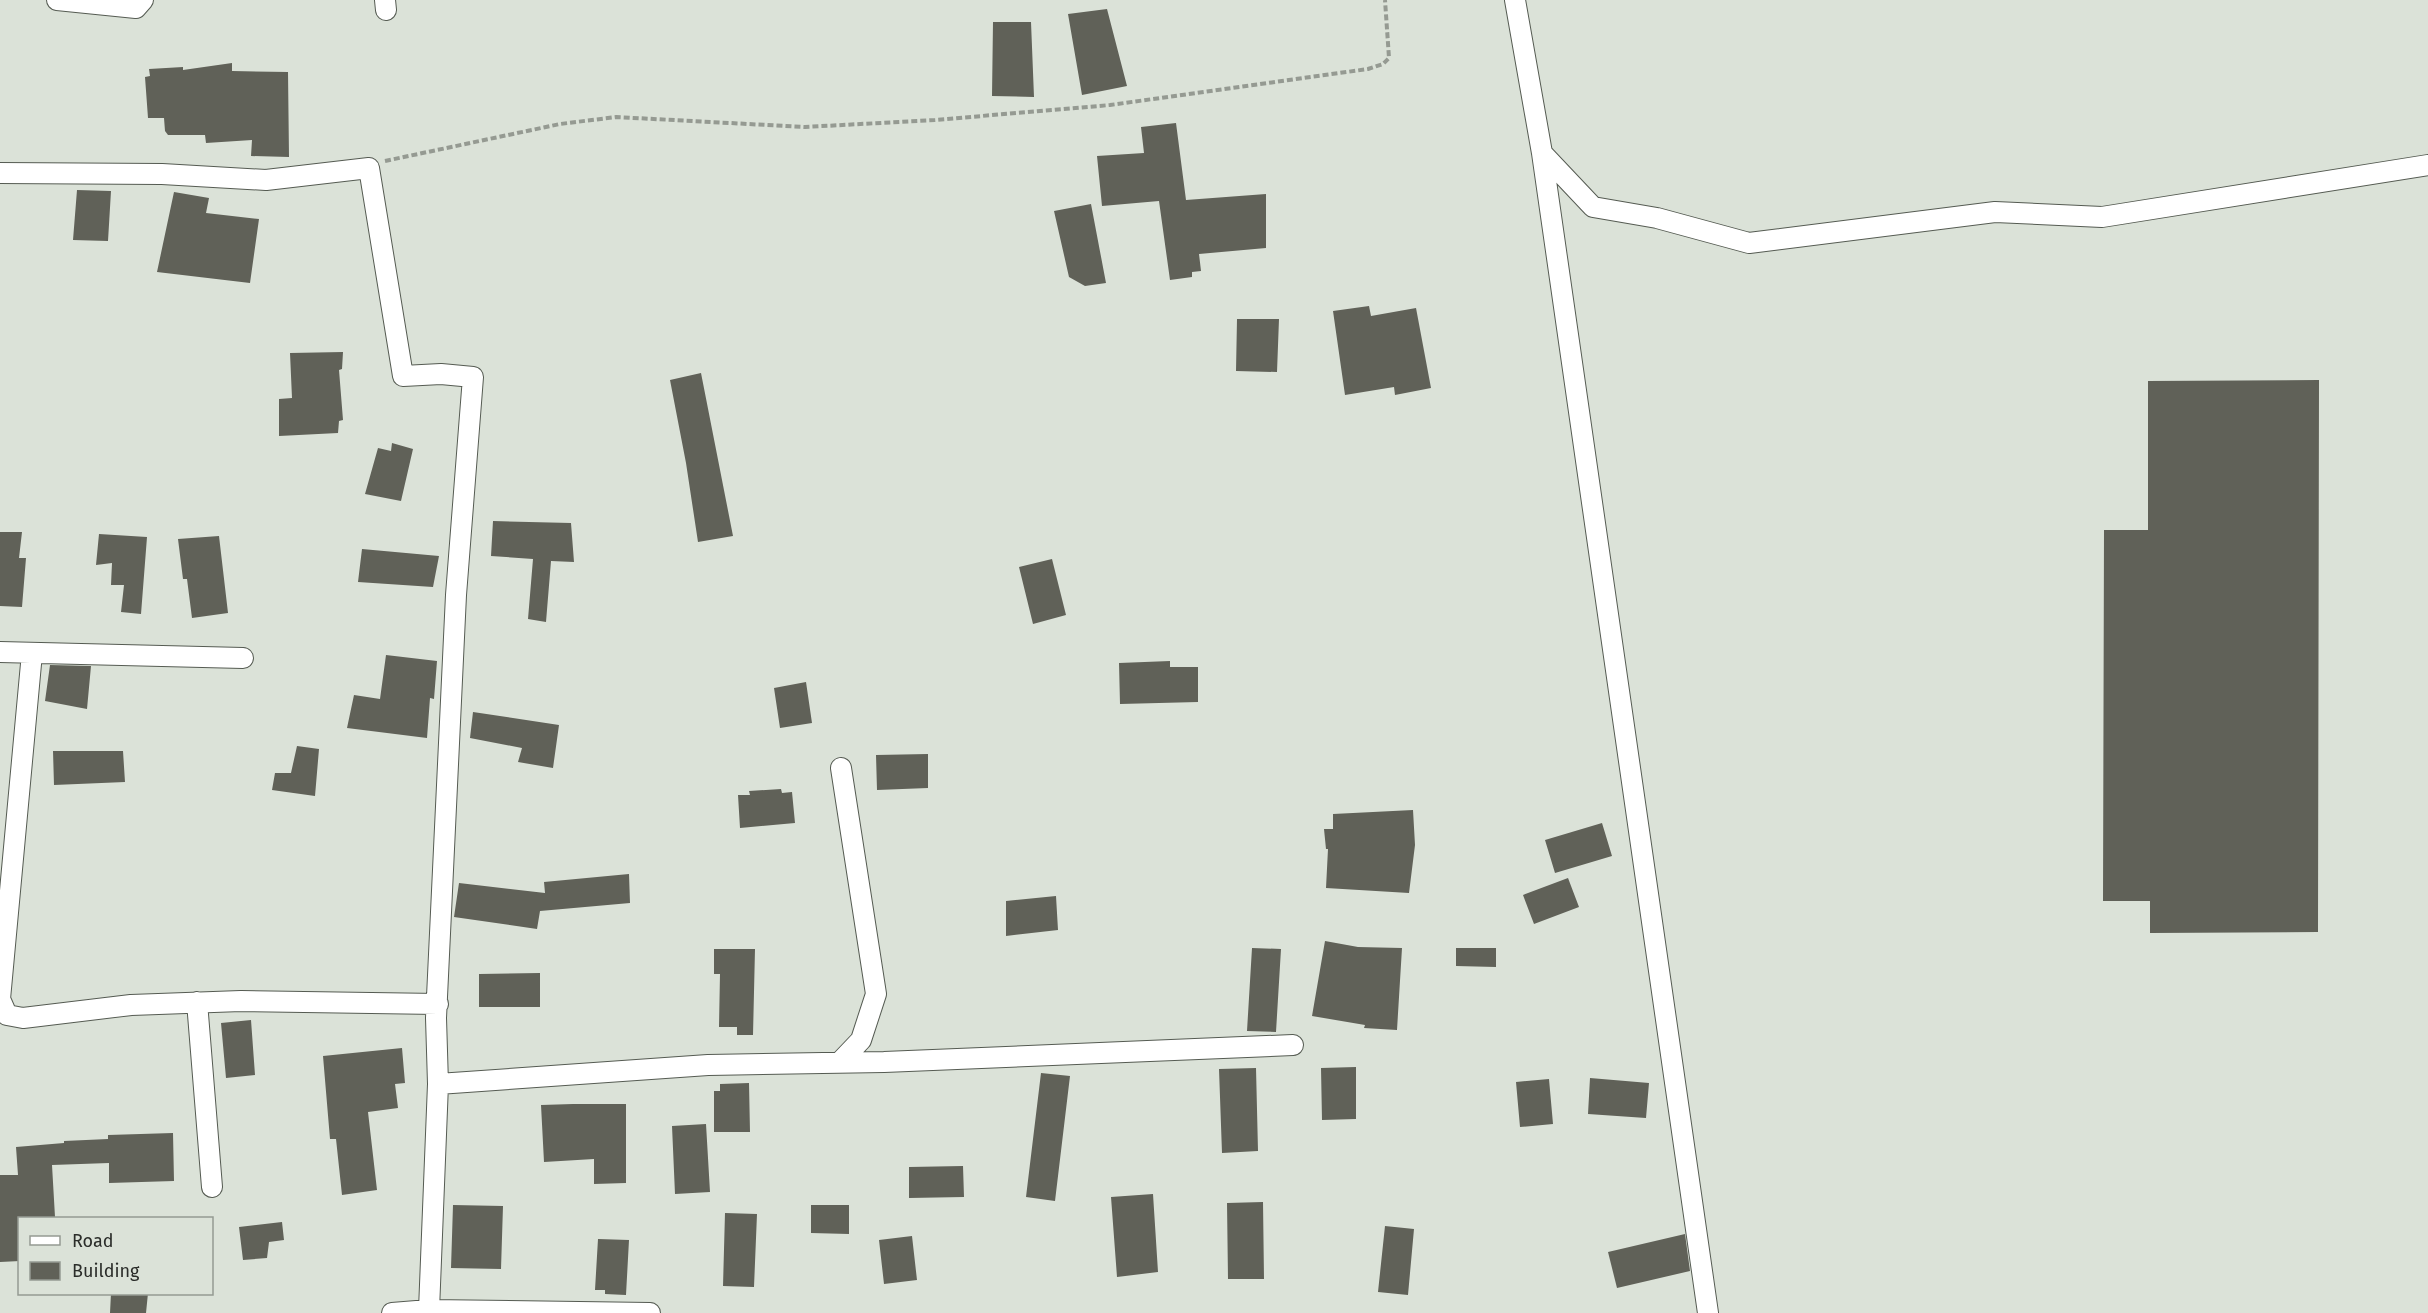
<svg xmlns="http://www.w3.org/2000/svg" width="2428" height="1313" font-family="'Fira Sans',sans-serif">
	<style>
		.building { fill: #606158 }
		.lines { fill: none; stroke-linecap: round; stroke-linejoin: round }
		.minor-casing { stroke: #555b52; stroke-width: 22 }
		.path { stroke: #959a92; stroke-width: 4; stroke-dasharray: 6 3; stroke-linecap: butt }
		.minor { stroke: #fff; stroke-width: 20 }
	</style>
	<rect width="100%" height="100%" fill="#dbe2d8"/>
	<path class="building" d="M1107,9L1127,86L1082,95L1068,14Z
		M993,22H1031L1034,97L992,96Z
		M232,63V71L288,72L289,157L251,156L252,140L206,143L205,135H168L165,131L164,118H148L145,77L150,76L149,69L183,67V70Z
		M1176,123L1186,200L1266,194V248L1199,254L1201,271L1192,272V277L1170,280L1159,201L1102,206L1097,156L1144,153L1141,127Z
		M77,190L111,191L108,241L73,240Z
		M174,192L209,198L206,213L259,219L250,283L157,272Z
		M1091,204L1106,283L1085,286L1069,277L1054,211Z
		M1369,306L1371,316L1416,308L1431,388L1395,395L1394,387L1345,395L1333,311Z
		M1237,319H1279L1277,372L1236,371Z
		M343,352L342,369L339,370L343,420L339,421L338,433L279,436V399L292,398L290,353Z
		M701,373L733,536L698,542L686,463L670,380Z
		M2319,380L2318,932L2150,933V901H2103L2104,530H2148V381Z
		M392,443L413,449L401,501L365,494L378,448L391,451Z
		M493,521L571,523L574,562L551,561L546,622L528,619L533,559L491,556Z
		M0,532H22L19,558H26L22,607L0,606Z
		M99,534L147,537L141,614L121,612L124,585H111L112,563L96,565Z
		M219,536L228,613L192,618L187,579H183L178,539Z
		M362,549L439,556L433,587L358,582Z
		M1052,559L1066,615L1033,624L1019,567Z
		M386,655L437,661L434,699L430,698L427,738L347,728L354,695L380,699Z
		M1170,661V667H1198V702L1120,704L1119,663Z
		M50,665L91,666L87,709L45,701Z
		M806,682L812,723L780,728L774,688Z
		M473,712L559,725L553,768L518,762L522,748L470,738Z
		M297,746L319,749L315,796L272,790L275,773H291Z
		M53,751H123L125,782L54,785Z
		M928,754V788L877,790L876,755Z
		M781,789L782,793L792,792L795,823L740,828L738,795H750L749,791Z
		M1413,810L1415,845L1409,893L1326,888L1328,849H1326L1324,829H1333V814Z
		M1602,823L1612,856L1555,873L1545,840Z
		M629,874L630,903L540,911L537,929L454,917L459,883L545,893L544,882Z
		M1568,878L1579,907L1534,924L1523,895Z
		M1056,896L1058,930L1006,936V901Z
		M1325,941L1358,947L1402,948L1397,1030L1364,1028L1365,1025L1312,1016Z
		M1252,948L1281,949L1276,1032L1247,1031Z
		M1456,948H1496V967L1456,966Z
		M714,949H755L753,1035H737V1027H719L720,974H714Z
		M540,973V1007H479V974Z
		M251,1020L255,1075L226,1078L221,1023Z
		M402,1048L405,1083L395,1084L398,1108L368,1112L377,1190L342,1195L336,1139H330L323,1056Z
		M1356,1067V1119L1322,1120L1321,1068Z
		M1256,1068L1258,1151L1222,1153L1219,1069Z
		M1041,1073L1070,1076L1055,1201L1026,1197Z
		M1590,1078L1649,1083L1646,1118L1588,1114Z
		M1549,1079L1553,1124L1520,1127L1516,1082Z
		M749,1083L750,1132H714V1091H720V1084Z
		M573,1104H626V1183L594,1184V1159L544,1162L541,1105Z
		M706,1124L710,1192L675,1194L672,1126Z
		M173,1133L174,1181L109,1183V1163L52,1165L55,1217L20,1218V1261L0,1262V1175H18L16,1147L64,1143V1141L108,1139V1135Z
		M963,1166L964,1197L909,1198V1167Z
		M1153,1194L1158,1272L1117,1277L1111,1197Z
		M1263,1202L1264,1279H1228L1227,1203Z
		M453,1205L503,1206L501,1269L451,1268Z
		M811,1205H849V1234L811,1233Z
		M725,1213L757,1214L754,1287L723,1286Z
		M282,1222L284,1240L269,1242L267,1258L243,1260L239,1227Z
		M1385,1226L1414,1229L1408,1295L1378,1292Z
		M1685,1234L1690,1271L1617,1288L1608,1252Z
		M912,1236L917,1280L884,1284L879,1240Z
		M598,1239L629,1240L626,1295L605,1294V1290H595Z
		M111,1293H148L146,1313H110Z"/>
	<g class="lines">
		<defs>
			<path id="minor" d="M57,0L136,8L143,0
				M385,0L386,10
				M1515,0L1542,153L1593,207L1657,218L1749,243L1995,212L2102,217L2428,165
				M1542,153L1708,1313
				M0,173L162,174L266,180L369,168L403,376L441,374L473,377L456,595L436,1018L438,1084L429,1310
				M0,652L243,658
				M32,653L0,999L7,1015L23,1018L131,1005L241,1001L438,1004
				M197,1002L212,1187
				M840,1062L861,1040L876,994L841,768
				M438,1084L708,1065L884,1062L1293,1045
				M392,1313L429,1310L650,1313"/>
		</defs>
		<use href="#minor" class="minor-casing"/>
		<path class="path" d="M385,161L560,124L616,117L805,127L935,120L1110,105L1368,69L1383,64L1389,58L1385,0"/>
		<use href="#minor" class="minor"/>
	</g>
	<rect x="18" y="1217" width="195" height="78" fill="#dbe2d8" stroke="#959a92" stroke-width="1.5"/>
	<rect x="30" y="1236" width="30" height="9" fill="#ffffff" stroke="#959a92" stroke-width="1.5"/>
	<text x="72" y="1247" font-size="18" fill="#2b2d2a">Road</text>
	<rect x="30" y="1262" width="30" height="18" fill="#606158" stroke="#959a92" stroke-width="1.5"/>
	<text x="72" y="1277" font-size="18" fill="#2b2d2a">Building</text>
</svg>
